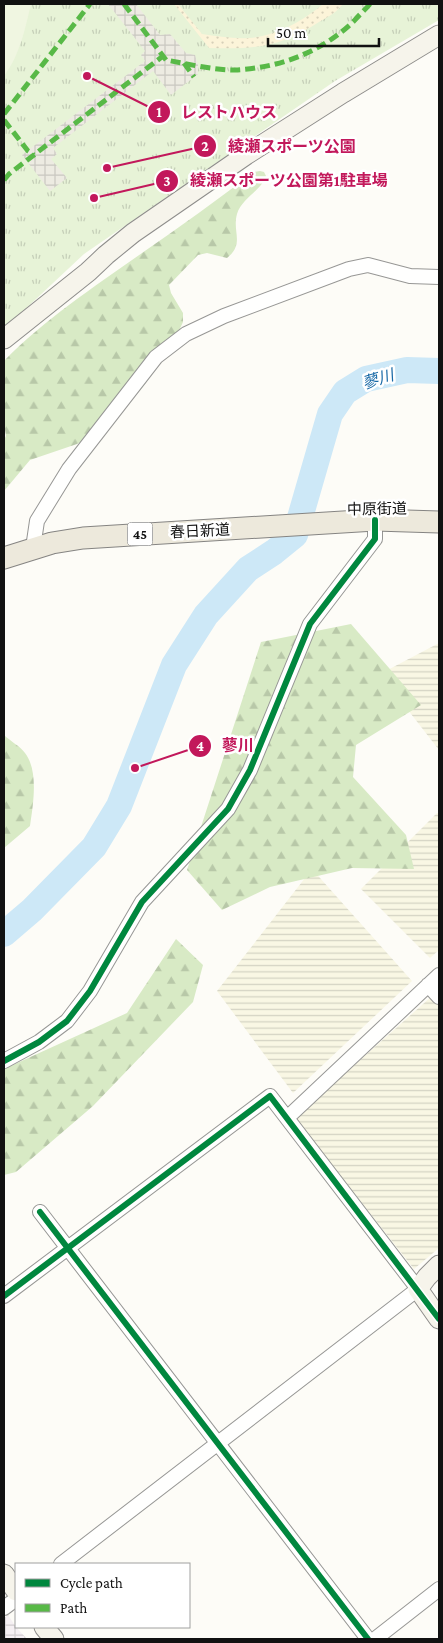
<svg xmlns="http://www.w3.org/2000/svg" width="443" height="1643" font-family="'Crimson Pro','Noto Sans JP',serif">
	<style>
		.industrial { fill: url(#industrial-grid) }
		.farmland { fill: url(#farmland-rules) }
		.grass { fill: url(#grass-tufts) }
		.forest { fill: url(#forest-firs) }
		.sand { fill: url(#sand-dots) }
		.pitch { fill: #f0f6e1 }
		.plaza { fill: url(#plaza-grid) }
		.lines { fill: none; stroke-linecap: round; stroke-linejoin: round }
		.river { stroke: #cde8f7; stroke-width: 26 }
		.street-casing { stroke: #979795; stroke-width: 16 }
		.secondary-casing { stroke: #8e8d8b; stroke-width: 21 }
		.primary-casing { stroke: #858482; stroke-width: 23 }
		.street { stroke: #fffffe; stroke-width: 14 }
		.secondary { stroke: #f6f4eb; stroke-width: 19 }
		.primary { stroke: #ede9dc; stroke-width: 21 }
		.quiet { stroke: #58b947; stroke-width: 5; stroke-dasharray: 10 5; stroke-linecap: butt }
		.cycleway-casing { stroke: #fff; stroke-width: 9 }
		.cycleway { stroke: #00873e; stroke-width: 6 }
		.labels { text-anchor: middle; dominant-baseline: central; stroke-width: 5; stroke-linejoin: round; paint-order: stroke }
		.shield { fill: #fff; stroke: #585858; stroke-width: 1 }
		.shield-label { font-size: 14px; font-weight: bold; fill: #111 }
		.street-label { font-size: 15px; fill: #111; stroke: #fff }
		.water-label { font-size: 16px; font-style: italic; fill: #1768a6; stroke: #fff }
		.leader { fill: none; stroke: #c2185b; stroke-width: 2 }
		.callout-dot { fill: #c2185b; stroke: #fff; stroke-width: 2 }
		.mark-label { font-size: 15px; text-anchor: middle; font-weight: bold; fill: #fff }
		.callout-label { font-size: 16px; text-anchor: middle; font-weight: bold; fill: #c2185b; stroke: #fff; stroke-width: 5; stroke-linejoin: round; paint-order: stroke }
	</style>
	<defs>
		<pattern id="industrial-grid" width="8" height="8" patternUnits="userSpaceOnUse" patternTransform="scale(1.25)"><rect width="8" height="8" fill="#f5f0f3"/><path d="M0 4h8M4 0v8" fill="none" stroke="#d1cdcf"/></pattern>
		<pattern id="farmland-rules" width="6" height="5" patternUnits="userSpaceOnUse" patternTransform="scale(1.25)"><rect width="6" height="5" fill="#f9f7e4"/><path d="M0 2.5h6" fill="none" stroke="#d4d3c3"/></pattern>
		<pattern id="grass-tufts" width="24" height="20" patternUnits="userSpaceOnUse" patternTransform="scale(1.25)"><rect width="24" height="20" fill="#e7f3d7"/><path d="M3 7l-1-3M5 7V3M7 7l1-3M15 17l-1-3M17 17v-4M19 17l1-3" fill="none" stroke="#c5cfb8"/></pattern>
		<pattern id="forest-firs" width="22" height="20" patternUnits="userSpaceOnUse" patternTransform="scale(1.25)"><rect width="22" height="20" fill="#d8eac5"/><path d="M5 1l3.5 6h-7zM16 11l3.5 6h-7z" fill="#b8c8a8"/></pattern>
		<pattern id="sand-dots" width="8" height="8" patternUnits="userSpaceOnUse" patternTransform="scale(1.25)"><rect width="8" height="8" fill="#fcf4d9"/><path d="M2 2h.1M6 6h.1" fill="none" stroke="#d7d0b9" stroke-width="1.8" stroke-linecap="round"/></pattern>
		<pattern id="plaza-grid" width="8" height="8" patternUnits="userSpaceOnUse" patternTransform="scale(1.25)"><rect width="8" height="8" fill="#edebe2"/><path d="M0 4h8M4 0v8" fill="none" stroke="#cac8c1"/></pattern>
	</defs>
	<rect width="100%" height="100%" fill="#fdfcf7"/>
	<path class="industrial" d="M8,1615L16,1627L27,1639H4V1618Z"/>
	<path class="farmland" d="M439,643V750L380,674Z
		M437,813H439V950L430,958L361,889Z
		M312,869L412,981L293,1093L217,991Z
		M432,996L439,1005V1248L414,1269L295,1118Z"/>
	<path class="grass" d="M4,4H439V20L335,81L84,254L4,329Z"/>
	<path class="forest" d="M260,171L264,172L266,176C261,191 242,198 237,214C232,232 245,243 227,258L207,253L198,255L169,285L171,293L183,313V322L171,348L142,388L107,427L77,444L30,460L4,491V440L6,436L4,424V361C45,319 94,287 142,253C180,227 217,200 254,172Z
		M351,624L421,705L356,745L353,777L406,835L414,869L352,868L270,887L222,910L187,870L261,642Z
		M4,735C10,741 20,746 25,753C39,771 33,805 30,826L4,848Z
		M176,939L203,965L193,1002L93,1106L16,1172L4,1175V1069L127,1013Z"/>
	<path class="sand" d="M174,4H178L202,34C217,36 233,39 249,38C276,36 303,21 323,4H343C337,12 328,17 319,22C280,48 254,49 209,48Z"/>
	<path class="pitch" d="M4,4H31C25,29 20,55 4,76Z"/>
	<path class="plaza" d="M108,4H136L160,35L170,34L186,53L195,55L198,65V74L171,95L153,71L53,148L57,154L51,159L67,178L50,191L22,155L145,61L141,55L145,51Z"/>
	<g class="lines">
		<path class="river" d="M4,934L32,910L94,847L119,806L174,665L206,615L248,569L274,552L295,535L330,414L345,392L366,379L407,370L439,371"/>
		<defs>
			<path id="street" d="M33,548L37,521L69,469L156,357L186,334L224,316L349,269L368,265L410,276L439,277
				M428,985L439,997
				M4,1061L39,1042L67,1021L90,991L142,902L228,809L250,770L310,624L375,539V520
				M287,1118L439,975
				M40,1212L368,1639
				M4,1296L270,1096L418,1289L61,1564
				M4,1608L16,1599
				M375,1639L439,1589"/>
			<path id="secondary" d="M4,339L88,272L106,255L133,233L246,155L343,93L439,35
				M439,1265L427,1277L418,1289L439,1319
				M4,1574L16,1591
				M44,1627L54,1639"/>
			<path id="primary" d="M4,558L52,543L83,538L375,520L439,522"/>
		</defs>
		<use href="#street" class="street-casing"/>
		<use href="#secondary" class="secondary-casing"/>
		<use href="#primary" class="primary-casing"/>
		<use href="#street" class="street"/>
		<use href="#secondary" class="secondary"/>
		<use href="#primary" class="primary"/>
		<path class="quiet" d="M124,4L166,60C188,64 213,70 235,70C279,68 322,52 354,21C359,15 365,10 370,4
			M184,63L194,77
			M4,114L90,4
			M4,120L28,151L34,155
			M4,180L9,174L163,56"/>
		<defs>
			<path id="cycleway" d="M4,1061L39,1042L67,1021L90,991L142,902L228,809L250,770L310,624L375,539V520
				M40,1212L368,1639
				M4,1296L270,1096L439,1319"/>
		</defs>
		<use href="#cycleway" class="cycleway-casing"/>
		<use href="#cycleway" class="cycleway"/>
	</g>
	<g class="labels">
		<rect class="shield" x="127.5" y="522.5" width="25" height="23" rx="4"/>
		<g class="shield-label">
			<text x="140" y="534">45</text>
		</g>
		<g class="street-label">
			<text transform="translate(377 509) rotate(-1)">中原街道</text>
			<text transform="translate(200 531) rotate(-3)">春日新道</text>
		</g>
		<g class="water-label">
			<text transform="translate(378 379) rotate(-17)">蓼川</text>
		</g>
	</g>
	<path class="leader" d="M87 76L159 112M107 168L205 146M94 198L167 181M135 768L200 746"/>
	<g class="callout-dot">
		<circle cx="87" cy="76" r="5"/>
		<circle cx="107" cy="168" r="5"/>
		<circle cx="94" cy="198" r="5"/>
		<circle cx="135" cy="768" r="5"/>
		<circle cx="159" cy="112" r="12"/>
		<circle cx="205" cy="146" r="12"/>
		<circle cx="167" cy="181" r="12"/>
		<circle cx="200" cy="746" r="12"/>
	</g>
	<g class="mark-label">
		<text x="159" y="117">1</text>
		<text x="205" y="151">2</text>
		<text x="167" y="186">3</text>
		<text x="200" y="751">4</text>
	</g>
	<g class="callout-label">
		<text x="229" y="118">レストハウス</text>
		<text x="292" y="152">綾瀬スポーツ公園</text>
		<text x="289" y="186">綾瀬スポーツ公園第1駐車場</text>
		<text x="238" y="751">蓼川</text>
	</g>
	<rect width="443" height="1643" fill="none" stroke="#111111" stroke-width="10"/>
	<rect x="15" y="1563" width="175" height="65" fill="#ffffff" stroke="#a0a0a0"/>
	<rect x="25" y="1579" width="25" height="8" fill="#00873e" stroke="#a0a0a0"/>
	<text x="60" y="1588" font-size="15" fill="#111111">Cycle path</text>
	<rect x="25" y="1604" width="25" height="8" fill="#58b947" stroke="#a0a0a0"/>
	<text x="60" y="1613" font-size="15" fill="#111111">Path</text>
	<path d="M268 38v8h111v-8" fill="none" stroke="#111111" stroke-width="2.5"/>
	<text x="276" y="38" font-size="15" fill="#111111" stroke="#ffffff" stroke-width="4" paint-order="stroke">50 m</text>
</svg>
